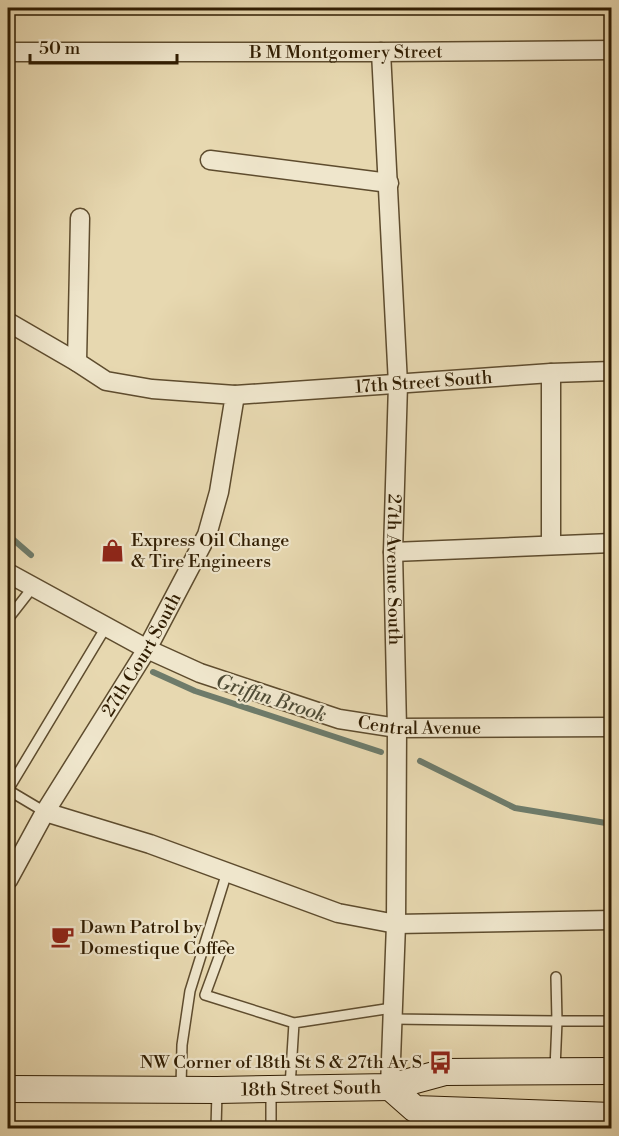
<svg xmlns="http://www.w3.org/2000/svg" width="619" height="1136" font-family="'Libre Bodoni',serif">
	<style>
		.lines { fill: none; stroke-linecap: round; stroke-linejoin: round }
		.stream { stroke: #6e7b6a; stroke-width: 6 }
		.service-casing { stroke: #5e4c2e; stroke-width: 12 }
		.minor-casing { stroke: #5e4c2e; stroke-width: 21 }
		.secondary-casing { stroke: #301d02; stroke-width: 28 }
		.service { stroke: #efe6cc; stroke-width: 9 }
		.minor { stroke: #efe6cc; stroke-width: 18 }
		.secondary { stroke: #efe6cc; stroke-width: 26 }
		.labels { text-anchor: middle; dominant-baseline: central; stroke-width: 4.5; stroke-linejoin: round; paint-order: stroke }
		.street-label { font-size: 18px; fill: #301d02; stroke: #efe6cc }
		.poi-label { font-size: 18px; fill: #301d02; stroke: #efe6cc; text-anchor: start }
		.water-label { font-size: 20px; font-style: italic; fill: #4f4c36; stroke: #efe6cc }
	</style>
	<rect width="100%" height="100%" fill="#e7d8b0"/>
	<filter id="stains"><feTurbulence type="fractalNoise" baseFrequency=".00333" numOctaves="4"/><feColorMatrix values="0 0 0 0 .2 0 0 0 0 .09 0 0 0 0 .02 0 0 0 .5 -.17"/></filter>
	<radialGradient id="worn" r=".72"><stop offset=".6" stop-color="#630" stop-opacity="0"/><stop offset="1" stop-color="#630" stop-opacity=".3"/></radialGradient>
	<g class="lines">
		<path class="stream" d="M8,535L31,555
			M153,672L195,691L381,752
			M420,761L515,808L612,824"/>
		<defs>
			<path id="service" d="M8,619L33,587
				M8,790L106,627
				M8,790L45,812
				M223,946L205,995L294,1023L290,1087
				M556,977L557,1021H612
				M392,1019L557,1021L555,1069
				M294,1023L392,1008
				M181,1087L182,1045L190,991L227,872
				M271,1091V1128
				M460,1111V1128
				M216,1128L217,1092"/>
			<g id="minor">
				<path id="s1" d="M8,52H381L612,50"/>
				<path id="s2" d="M381,52L398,384L393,552L397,728L396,924L390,1087"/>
				<path d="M210,160L389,183"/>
				<path d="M8,322L77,362"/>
				<path d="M551,373V545"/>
				<path id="s3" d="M235,395L551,373L612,371"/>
				<path d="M393,552L612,543"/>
				<path id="s4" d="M8,573L147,649L200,673L339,719L397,728L612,727"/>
				<path d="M45,812L150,844L338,913L396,924L612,920"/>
				<path id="s5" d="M8,880L45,812L147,649L207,535L219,492L235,395L152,389L106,381L77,362L80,218"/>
			</g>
			<g id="secondary">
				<path d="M390,1087L415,1109L612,1116"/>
				<path id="s6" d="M8,1089L217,1090L390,1087L445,1072L612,1071"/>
			</g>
		</defs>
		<use href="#service" class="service-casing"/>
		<use href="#minor" class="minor-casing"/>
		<use href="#secondary" class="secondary-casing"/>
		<use href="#service" class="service"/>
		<use href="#minor" class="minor"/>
		<use href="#secondary" class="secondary"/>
	</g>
	<defs>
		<symbol id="shop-bare" viewBox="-9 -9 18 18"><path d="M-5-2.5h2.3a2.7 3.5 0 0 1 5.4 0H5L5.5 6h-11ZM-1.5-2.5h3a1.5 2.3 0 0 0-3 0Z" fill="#8f2418" stroke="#efe6cc" stroke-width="2.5" paint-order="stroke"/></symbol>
		<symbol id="cafe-bare" viewBox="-9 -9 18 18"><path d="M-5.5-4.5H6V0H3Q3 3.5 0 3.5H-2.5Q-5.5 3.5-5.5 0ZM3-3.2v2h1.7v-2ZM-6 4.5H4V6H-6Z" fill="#8f2418" stroke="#efe6cc" stroke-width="2.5" paint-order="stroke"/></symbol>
		<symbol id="bus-bare" viewBox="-9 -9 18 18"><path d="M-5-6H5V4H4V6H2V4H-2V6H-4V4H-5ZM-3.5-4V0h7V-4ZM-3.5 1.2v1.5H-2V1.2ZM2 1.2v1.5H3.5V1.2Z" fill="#8f2418" stroke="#efe6cc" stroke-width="2.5" paint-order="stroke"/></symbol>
	</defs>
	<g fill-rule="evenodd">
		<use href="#shop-bare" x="96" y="534" width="33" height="33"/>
		<use href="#cafe-bare" x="46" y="920" width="33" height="33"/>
		<use href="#bus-bare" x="424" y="1046" width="33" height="33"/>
	</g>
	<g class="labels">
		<g class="street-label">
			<text stroke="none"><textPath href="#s1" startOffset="338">B M Montgomery Street</textPath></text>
			<text stroke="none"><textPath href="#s3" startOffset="189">17th Street South</textPath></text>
			<text stroke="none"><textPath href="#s2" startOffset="518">27th Avenue South</textPath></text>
			<text stroke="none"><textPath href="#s5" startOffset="262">27th Court South</textPath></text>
			<text stroke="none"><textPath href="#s4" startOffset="444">Central Avenue</textPath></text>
			<text stroke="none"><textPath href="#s6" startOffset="303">18th Street South</textPath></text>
		</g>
		<g class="poi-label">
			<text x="131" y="540">Express Oil Change<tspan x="131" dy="21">&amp; Tire Engineers</tspan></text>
			<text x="80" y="927">Dawn Patrol by<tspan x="80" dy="21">Domestique Coffee</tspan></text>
			<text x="422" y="1062" text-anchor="end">NW Corner of 18th St S &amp; 27th Av S</text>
		</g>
		<g class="water-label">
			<text transform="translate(271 699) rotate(18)">Griffin Brook</text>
		</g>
	</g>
	<rect width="619" height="1136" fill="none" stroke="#e7d8b0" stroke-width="30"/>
	<rect x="9" y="9" width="601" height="1118" fill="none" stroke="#301d02" stroke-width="3"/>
	<rect x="15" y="15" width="589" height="1106" fill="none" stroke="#301d02" stroke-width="1.5"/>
	<path d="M30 54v9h147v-9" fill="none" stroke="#301d02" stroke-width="3"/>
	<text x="39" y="54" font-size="18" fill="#301d02" stroke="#efe6cc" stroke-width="4.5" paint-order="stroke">50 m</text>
	<rect width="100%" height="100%" filter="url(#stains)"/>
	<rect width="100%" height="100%" fill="url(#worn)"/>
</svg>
